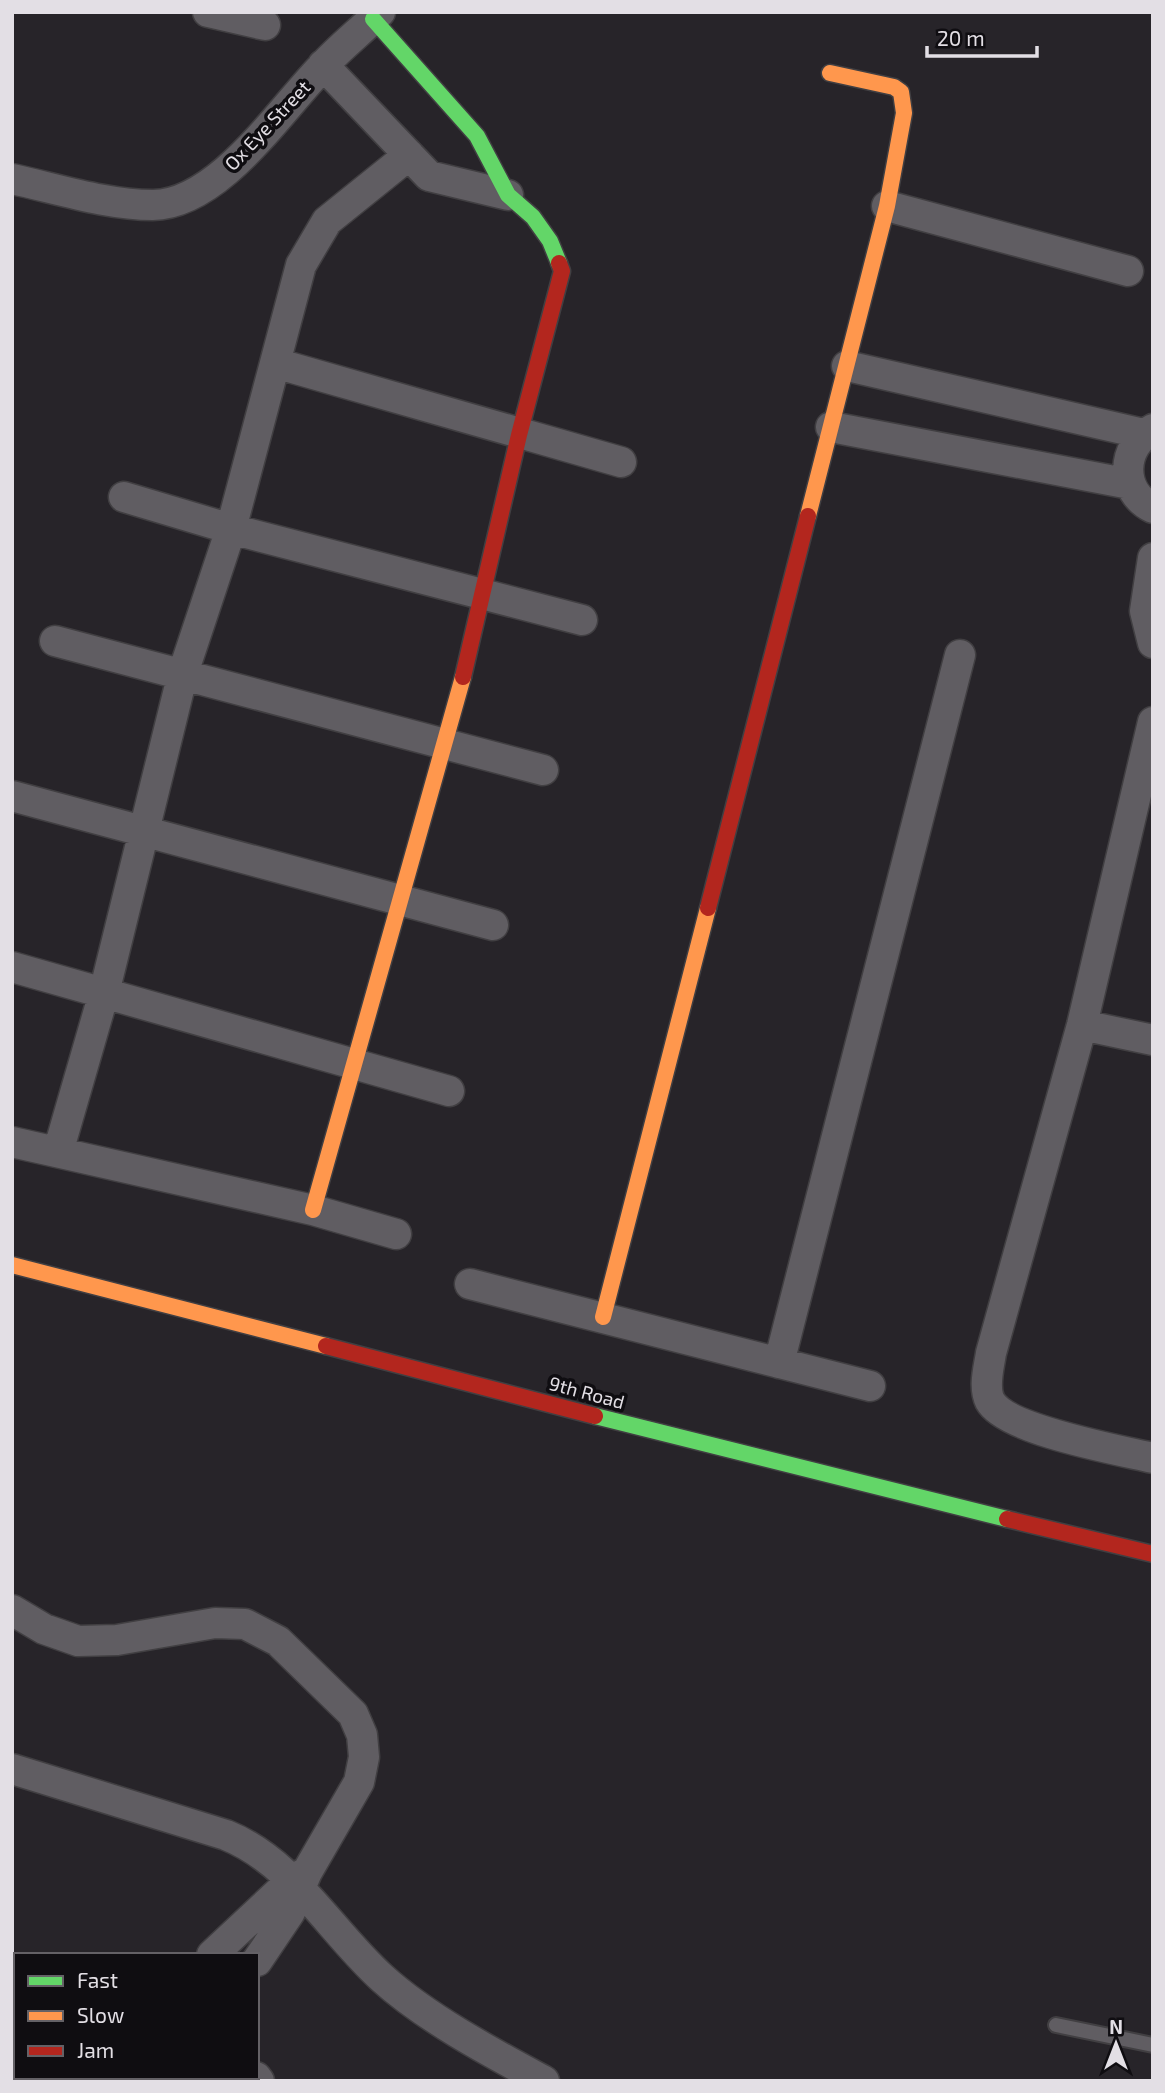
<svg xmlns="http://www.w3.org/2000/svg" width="1165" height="2093" font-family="'Exo 2',sans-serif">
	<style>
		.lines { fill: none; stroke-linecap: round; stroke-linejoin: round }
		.lane-casing { stroke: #413f42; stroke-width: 18 }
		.street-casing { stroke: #413f42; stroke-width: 33 }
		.fast-casing { stroke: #413f42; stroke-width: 19 }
		.slow-casing { stroke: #413f42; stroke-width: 19 }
		.jam-casing { stroke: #413f42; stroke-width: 19 }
		.lane { stroke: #605d62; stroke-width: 14 }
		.street { stroke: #605d62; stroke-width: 30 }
		.fast { stroke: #63d668; stroke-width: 16 }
		.slow { stroke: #ff974d; stroke-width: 16 }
		.jam { stroke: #b3261e; stroke-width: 16 }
		.labels { text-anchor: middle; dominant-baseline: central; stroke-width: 7; stroke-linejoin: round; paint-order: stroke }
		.street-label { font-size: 19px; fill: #e3dfe5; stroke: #0f0d11 }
	</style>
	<rect width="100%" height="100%" fill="#272429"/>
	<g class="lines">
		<defs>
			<path id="lane" d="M1056,2025L1153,2045"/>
			<path id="street" d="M208,12L265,25
				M323,65L429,176L508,195
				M12,179C58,189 107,205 153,205C219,204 280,110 322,67C340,47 361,31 380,12
				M887,206L1128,271
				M275,363L621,462
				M847,366L1144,434
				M831,427L1130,484
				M1153,429C1121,446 1119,492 1153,508
				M124,497L231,529L582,620
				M1153,558L1145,611L1153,643
				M55,641L543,770
				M1153,722L1082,1025L991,1353C989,1367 983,1387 990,1401C1006,1430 1119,1450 1153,1458
				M12,796L493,925
				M12,967L449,1091
				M1082,1025L1153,1040
				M12,1142L313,1210L396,1234
				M58,1152L104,993L183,673L231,529L301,265L327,221L409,155
				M470,1284L870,1386
				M779,1363L960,655
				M12,1610L44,1629L78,1641L117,1640L215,1623L245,1624L278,1641L353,1714L362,1735L364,1757L359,1782L307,1872L290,1912L257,1961
				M12,1769L226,1835C293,1862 330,1931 382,1978C426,2018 492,2053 544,2081
				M212,1955L291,1881L306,1872
				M12,2054L16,2055
				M89,2077L91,2081
				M256,2077L259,2081"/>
			<path id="fast" d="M373,19L477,136L508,195L533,217L550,241L559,263
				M595,1416L1007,1519"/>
			<path id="slow" d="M808,516L887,206L904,113L901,92L894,87L830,73
				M313,1210L463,677
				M12,1265L326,1346
				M603,1317L708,908"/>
			<path id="jam" d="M463,677L519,435L562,271L559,263
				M708,908L808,516
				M326,1346L595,1416
				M1007,1519L1153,1554"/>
		</defs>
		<use href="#lane" class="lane-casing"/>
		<use href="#street" class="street-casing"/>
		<use href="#fast" class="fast-casing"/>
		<use href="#slow" class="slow-casing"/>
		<use href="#jam" class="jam-casing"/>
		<use href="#lane" class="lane"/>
		<use href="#street" class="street"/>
		<use href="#fast" class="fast"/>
		<use href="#slow" class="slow"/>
		<use href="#jam" class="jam"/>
	</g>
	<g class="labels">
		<g class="street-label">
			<text transform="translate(267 125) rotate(-47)">Ox Eye Street</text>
			<text transform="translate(587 1392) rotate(15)">9th Road</text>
		</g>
	</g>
	<rect width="1165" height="2093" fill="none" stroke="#e3dfe5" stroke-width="28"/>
	<rect x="14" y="1953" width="245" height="126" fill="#0f0d11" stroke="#646166" stroke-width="2"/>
	<rect x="28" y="1976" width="35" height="10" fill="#63d668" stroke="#646166" stroke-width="2"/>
	<text x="77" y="1988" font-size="21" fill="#e3dfe5">Fast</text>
	<rect x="28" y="2011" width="35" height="10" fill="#ff974d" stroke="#646166" stroke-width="2"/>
	<text x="77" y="2023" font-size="21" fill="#e3dfe5">Slow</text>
	<rect x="28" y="2046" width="35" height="10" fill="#b3261e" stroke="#646166" stroke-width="2"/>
	<text x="77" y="2058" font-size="21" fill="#e3dfe5">Jam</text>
	<g transform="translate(1116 2044)" stroke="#0f0d11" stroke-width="5" paint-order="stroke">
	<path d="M0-5L12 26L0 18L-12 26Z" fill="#e3dfe5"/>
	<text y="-10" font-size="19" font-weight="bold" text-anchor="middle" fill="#e3dfe5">N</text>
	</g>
	<path d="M927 46v10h110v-10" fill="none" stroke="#e3dfe5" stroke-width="3.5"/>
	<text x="937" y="46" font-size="21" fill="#e3dfe5" stroke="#0f0d11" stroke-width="5" paint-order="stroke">20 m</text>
</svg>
